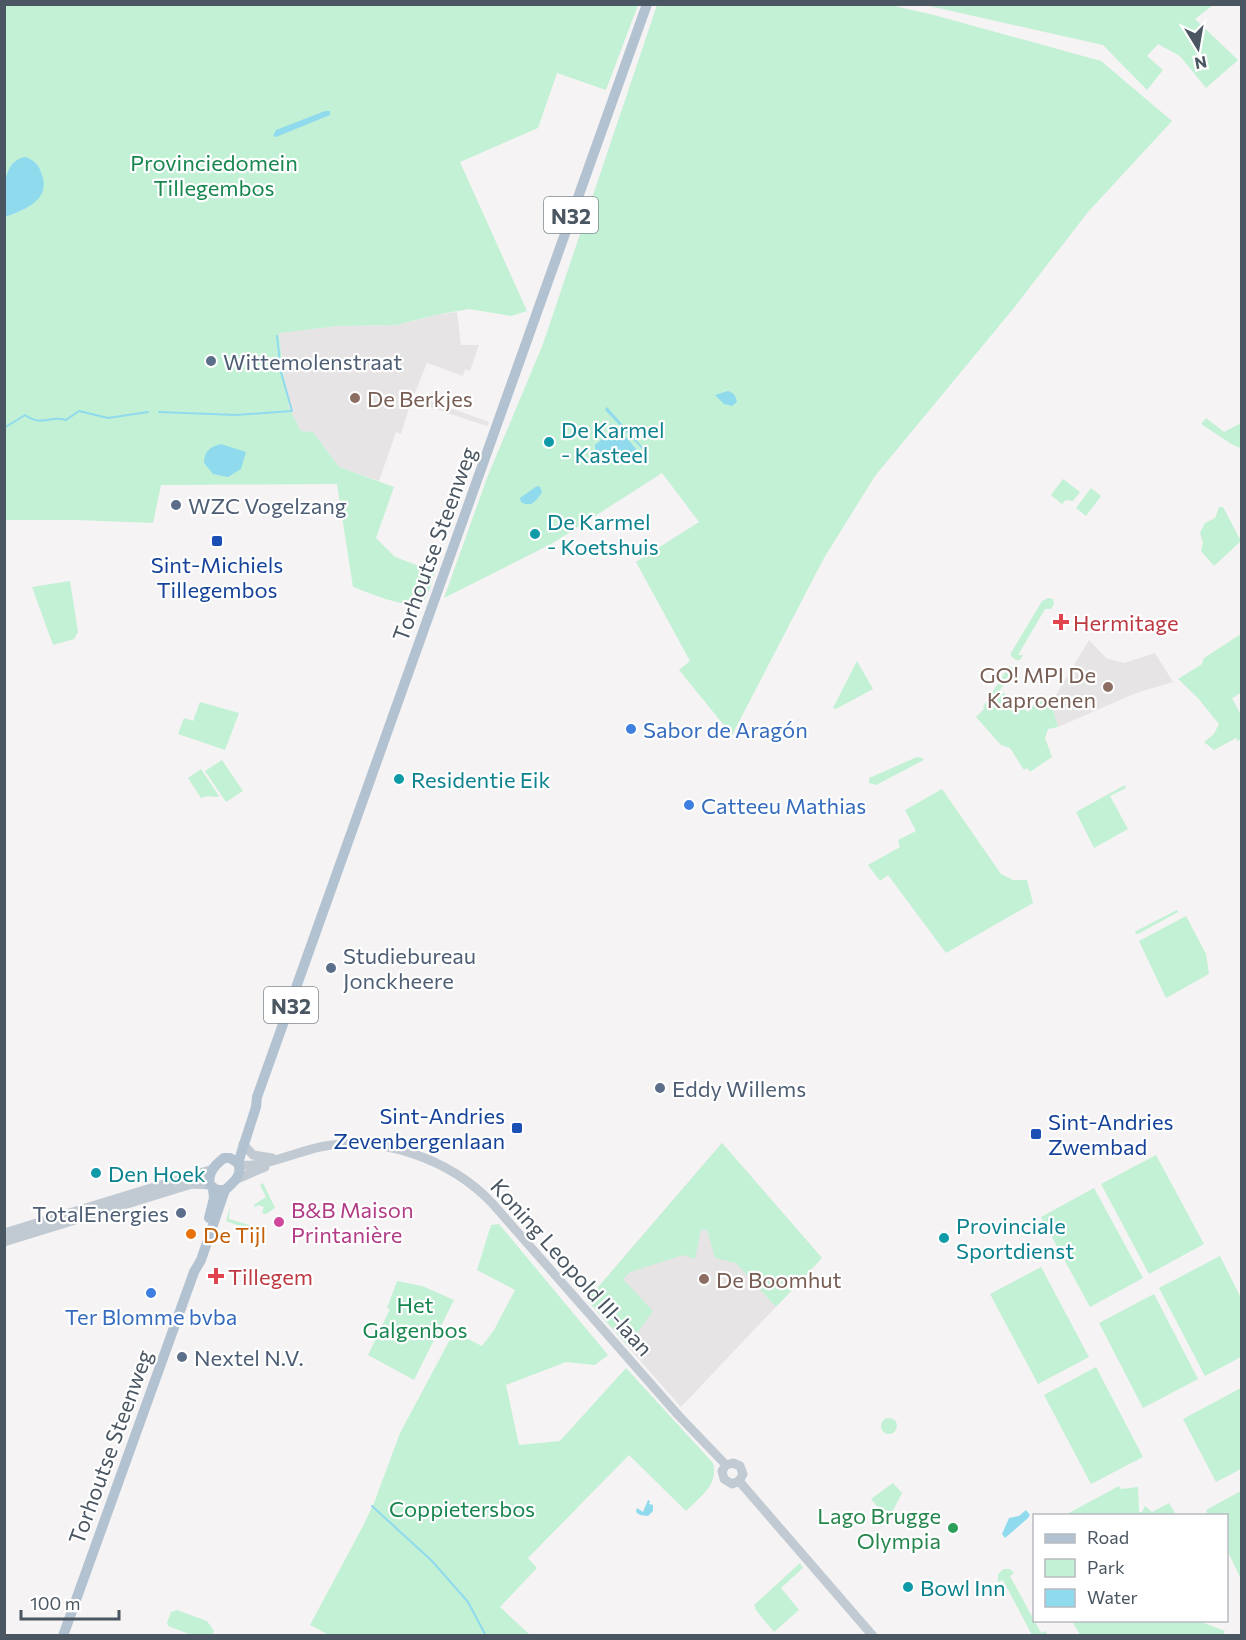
<svg xmlns="http://www.w3.org/2000/svg" width="1246" height="1640" font-family="Commissioner,sans-serif">
	<style>
		.education { fill: #e6e4e5 }
		.green { fill: #c3f1d5 }
		.water { fill: #90daee }
		.lines { fill: none; stroke-linecap: round; stroke-linejoin: round }
		.stream { stroke: #90daee; stroke-width: 2 }
		.minor { stroke: #c1cad2; stroke-width: 9 }
		.major { stroke: #b3c2d1; stroke-width: 10 }
		.service-dot { fill: #5c6f8a; stroke: #fff; stroke-width: 2 }
		.education-dot { fill: #8d6e63; stroke: #fff; stroke-width: 2 }
		.culture-dot { fill: #0f9aa8; stroke: #fff; stroke-width: 2 }
		.transit-dot { fill: #1a4fb4; stroke: #fff; stroke-width: 2 }
		.health-dot { fill: #e0444e; stroke: #fff; stroke-width: 2 }
		.shop-dot { fill: #3f7fe0; stroke: #fff; stroke-width: 2 }
		.hotel-dot { fill: #d1479c; stroke: #fff; stroke-width: 2 }
		.food-dot { fill: #e8710a; stroke: #fff; stroke-width: 2 }
		.leisure-dot { fill: #2e9e5b; stroke: #fff; stroke-width: 2 }
		.labels { text-anchor: middle; dominant-baseline: central; stroke-width: 4.5; stroke-linejoin: round; paint-order: stroke }
		.shield { fill: #fff; stroke: #808990; stroke-width: 1.5 }
		.shield-label { font-size: 21px; font-weight: bold; fill: #4a5661 }
		.park-label { font-size: 22px; fill: #17864f; stroke: #fff }
		.service-label { font-size: 22px; fill: #4e5e75; stroke: #fff; text-anchor: start }
		.education-label { font-size: 22px; fill: #785e54; stroke: #fff; text-anchor: start }
		.culture-label { font-size: 22px; fill: #0d838f; stroke: #fff; text-anchor: start }
		.street-label { font-size: 22px; fill: #4a5661; stroke: #fff }
		.transit-label { font-size: 22px; fill: #164399; stroke: #fff }
		.health-label { font-size: 22px; fill: #be3a42; stroke: #fff; text-anchor: start }
		.shop-label { font-size: 22px; fill: #366cbe; stroke: #fff; text-anchor: start }
		.hotel-label { font-size: 22px; fill: #b23c85; stroke: #fff; text-anchor: start }
		.food-label { font-size: 22px; fill: #c56008; stroke: #fff; text-anchor: start }
		.leisure-label { font-size: 22px; fill: #27864d; stroke: #fff; text-anchor: end }
	</style>
	<rect width="100%" height="100%" fill="#f5f3f3"/>
	<path class="education" d="M457,312L461,345H479L470,371L465,369L463,376L427,363L414,395L489,422L487,426L411,401L401,434L396,432L379,481L339,467L313,432L301,431L289,408L283,372L279,332L337,326L398,325L435,315Z
		M1089,640L1106,658L1124,663L1155,653L1173,682L1136,693L1058,727L1051,703Z
		M722,1143L822,1258L681,1407L587,1300Z"/>
	<path class="green" d="M886,4L934,15L1101,61L1172,121L1088,212L1013,309L875,476L824,558L732,735L679,670L690,661L636,562L699,522L662,473L553,543L444,598L487,478L543,344L657,5Z
		M4,5H638L606,90L557,73L538,128L460,162L527,311L511,316L469,309L435,315L397,325L337,326L279,333L283,372L289,408L301,431L313,432L339,467L394,487L376,538L395,557L435,572C432,580 430,592 425,599C412,613 368,592 353,587L337,484L161,485L153,523L77,520H5V217C22,211 35,206 43,189L11,168L5,179Z
		M925,5H1213L1195,19L1238,60L1206,88L1180,56L1158,44L1147,56L1163,70L1147,90L1103,45Z
		M1206,418L1224,432L1241,423V448L1233,445L1201,424Z
		M1063,479L1080,492L1073,501L1066,500L1062,504L1051,495Z
		M1091,488L1101,496L1086,516L1076,508Z
		M1219,507H1223L1241,541L1214,566L1201,551L1203,543L1200,533L1205,523L1215,518Z
		M70,581L78,632L74,639L53,645L32,587Z
		M1048,598L1053,599L1054,604L1051,609H1045L1018,655H1023L1020,660H1016L1011,656V653L1042,601Z
		M1241,634V693L1232,698L1241,715V739L1238,741L1236,738L1214,750L1204,742L1214,734L1219,724L1197,697L1178,679L1202,664L1204,658Z
		M857,661L873,689L836,709L833,708Z
		M1009,666L1015,669L1000,690L1028,712L1042,695L1051,703L1058,727L1048,729L1045,738L1052,757L1030,772L1027,768L1024,770L1010,748L1001,745L976,717L984,709L983,707Z
		M200,702L239,713L225,750L178,734L184,718L193,721Z
		M917,757L922,758L924,760L876,785L869,783V778Z
		M222,760L243,791L226,802L205,771Z
		M201,769L219,796L218,797L207,796L201,798L188,778Z
		M1125,785L1126,788L1110,796L1128,829L1094,848L1076,812Z
		M942,789L1001,874L1013,880H1027L1033,903L946,953L888,875L880,881L868,865L900,847L898,840L916,831L905,810Z
		M1177,910L1178,912L1138,934H1135L1136,931Z
		M1186,916L1206,954L1209,974L1166,998L1139,941Z
		M722,1143L822,1258L776,1307L736,1263L715,1258L707,1230H701L695,1259L683,1255L630,1272L623,1279L653,1311L628,1346L587,1300Z
		M1156,1155L1204,1244L1149,1274L1101,1184Z
		M263,1183L275,1208L266,1214L262,1213L264,1207L258,1205L256,1207H254L255,1204L266,1197L260,1185Z
		M1094,1188L1143,1278L1090,1307L1041,1217Z
		M230,1207L229,1219L259,1228L257,1232L226,1221Z
		M499,1224L608,1355L595,1365L566,1362L506,1385L519,1445L560,1441L626,1368L713,1463C719,1485 700,1497 686,1511L629,1455L528,1558L537,1568L500,1607L530,1635H329L310,1625L363,1526L374,1503L400,1433L454,1332L482,1346L494,1330L515,1290L477,1270L491,1225Z
		M1220,1256L1241,1298V1357L1205,1376L1159,1288Z
		M1041,1267L1089,1357L1038,1384L990,1294Z
		M397,1281L422,1286L454,1300L414,1380L368,1355L390,1309L387,1308Z
		M1154,1294L1198,1379L1143,1408L1099,1323Z
		M1096,1367L1143,1457L1091,1484L1044,1395Z
		M1241,1388V1469L1216,1482L1183,1419Z
		M881 1426a8 8 0 1 1 16 0a8 8 0 1 1-16 0Z
		M893,1483L902,1493L888,1520L871,1499Z
		M1119,1486L1121,1489L1138,1487L1139,1512H1142L1145,1506L1152,1512L1169,1503L1176,1515H1065Z
		M1241,1491V1579L1227,1550L1226,1516L1208,1515L1206,1510Z
		M800,1563L803,1568L781,1588L799,1610L774,1632L755,1609L756,1608L754,1605Z
		M1004,1569H1010L1014,1573L1010,1576L1041,1633L1046,1631L1047,1635H1032L1003,1580L998,1582V1574Z
		M177,1610L207,1621L214,1631L212,1635H192L168,1626L167,1623L171,1612Z
		M1072,1621H1199L1225,1631L1222,1636L1080,1635Z"/>
	<path class="water" d="M325,111H330V115L276,137L273,136L276,130Z
		M26,157C35,161 39,165 42,175C51,200 24,210 5,217C4,198 0,160 26,157Z
		M728,391C734,393 736,396 737,402L732,406L724,404L715,395Z
		M607,407L645,450L644,451L607,412L605,409Z
		M618,435L626,437L640,454C627,464 594,467 595,445L601,440Z
		M221,444L246,452L241,469L228,477L213,474L204,463C204,451 211,446 221,444Z
		M537,486L540,487L542,492C536,501 532,508 521,502L520,498Z
		M648,1500L650,1501L649,1504L653,1505V1511L648,1516L640,1515L636,1512L637,1508L643,1512Z
		M1026,1510L1030,1515L1028,1518L1005,1538L1002,1534L1009,1518L1019,1516Z"/>
	<g class="lines">
		<path class="stream" d="M159,412L236,415L292,411L281,372L277,336
			M4,428L25,415C42,427 50,415 66,420L79,411L108,418L148,412
			M372,1506L432,1561L468,1602L486,1636"/>
		<path class="minor" d="M243,1144L253,1155L272,1158
			M239,1165C262,1168 296,1152 320,1147C380,1134 450,1159 492,1203L679,1416L726,1465
			M237,1179L265,1167
			M4,1233L213,1169
			M4,1242L192,1184L210,1185
			M726,1465L733,1463L740,1466L743,1474L739,1481
			M726,1465L722,1471L724,1479L732,1484L739,1481
			M739,1481L873,1636"/>
		<path class="major" d="M224,1158H230L238,1163C243,1175 234,1182 225,1190H217L210,1185C207,1173 215,1165 224,1158Z
			M238,1163L256,1107L257,1097L647,4
			M209,1218L214,1198L213,1189
			M63,1636L194,1272L201,1260L225,1190"/>
	</g>
	<g class="service-dot">
		<circle cx="211" cy="361" r="6"/>
		<circle cx="176" cy="505" r="6"/>
		<circle cx="331" cy="968" r="6"/>
		<circle cx="660" cy="1088" r="6"/>
		<circle cx="181" cy="1213" r="6"/>
		<circle cx="182" cy="1357" r="6"/>
	</g>
	<g class="education-dot">
		<circle cx="355" cy="398" r="6"/>
		<circle cx="1108" cy="687" r="6"/>
		<circle cx="704" cy="1279" r="6"/>
	</g>
	<g class="culture-dot">
		<circle cx="549" cy="442" r="6"/>
		<circle cx="535" cy="534" r="6"/>
		<circle cx="399" cy="779" r="6"/>
		<circle cx="96" cy="1173" r="6"/>
		<circle cx="944" cy="1238" r="6"/>
		<circle cx="908" cy="1587" r="6"/>
	</g>
	<g class="transit-dot">
		<rect x="211" y="535" width="12" height="12" rx="3"/>
		<rect x="511" y="1122" width="12" height="12" rx="3"/>
		<rect x="1030" y="1128" width="12" height="12" rx="3"/>
	</g>
	<g class="health-dot">
		<path d="M1058 613h6v6h6v6h-6v6h-6v-6h-6v-6h6z"/>
		<path d="M213 1267h6v6h6v6h-6v6h-6v-6h-6v-6h6z"/>
	</g>
	<g class="shop-dot">
		<circle cx="631" cy="729" r="6"/>
		<circle cx="689" cy="805" r="6"/>
		<circle cx="151" cy="1293" r="6"/>
	</g>
	<circle class="hotel-dot" cx="279" cy="1222" r="6"/>
	<circle class="food-dot" cx="191" cy="1234" r="6"/>
	<circle class="leisure-dot" cx="953" cy="1528" r="6"/>
	<g class="labels">
		<g class="shield">
			<rect x="544" y="197" width="54" height="36" rx="4.5"/>
			<rect x="264" y="987" width="54" height="36" rx="4.5"/>
		</g>
		<g class="shield-label">
			<text x="571" y="215">N32</text>
			<text x="291" y="1005">N32</text>
		</g>
		<g class="park-label">
			<text x="214" y="162">Provinciedomein<tspan x="214" dy="25">Tillegembos</tspan></text>
			<text x="415" y="1304">Het<tspan x="415" dy="25">Galgenbos</tspan></text>
			<text x="462" y="1508">Coppietersbos</text>
		</g>
		<g class="service-label">
			<text x="223" y="361">Wittemolenstraat</text>
			<text x="188" y="505">WZC Vogelzang</text>
			<text x="343" y="955">Studiebureau<tspan x="343" dy="25">Jonckheere</tspan></text>
			<text x="672" y="1088">Eddy Willems</text>
			<text x="169" y="1213" text-anchor="end">TotalEnergies</text>
			<text x="194" y="1357">Nextel N.V.</text>
		</g>
		<g class="education-label">
			<text x="367" y="398">De Berkjes</text>
			<text x="1096" y="674" text-anchor="end">GO! MPI De<tspan x="1096" dy="25">Kaproenen</tspan></text>
			<text x="716" y="1279">De Boomhut</text>
		</g>
		<g class="culture-label">
			<text x="561" y="429">De Karmel<tspan x="561" dy="25">- Kasteel</tspan></text>
			<text x="547" y="521">De Karmel<tspan x="547" dy="25">- Koetshuis</tspan></text>
			<text x="411" y="779">Residentie Eik</text>
			<text x="108" y="1173">Den Hoek</text>
			<text x="956" y="1225">Provinciale<tspan x="956" dy="25">Sportdienst</tspan></text>
			<text x="920" y="1587">Bowl Inn</text>
		</g>
		<g class="street-label">
			<text transform="translate(434 544) rotate(-70)">Torhoutse Steenweg</text>
			<text transform="translate(572 1267) rotate(48)">Koning Leopold III-laan</text>
			<text transform="translate(110 1447) rotate(-70)">Torhoutse Steenweg</text>
		</g>
		<g class="transit-label">
			<text x="217" y="564">Sint-Michiels<tspan x="217" dy="25">Tillegembos</tspan></text>
			<text x="505" y="1115" text-anchor="end">Sint-Andries<tspan x="505" dy="25">Zevenbergenlaan</tspan></text>
			<text x="1048" y="1121" text-anchor="start">Sint-Andries<tspan x="1048" dy="25">Zwembad</tspan></text>
		</g>
		<g class="health-label">
			<text x="1073" y="622">Hermitage</text>
			<text x="228" y="1276">Tillegem</text>
		</g>
		<g class="shop-label">
			<text x="643" y="729">Sabor de Aragón</text>
			<text x="701" y="805">Catteeu Mathias</text>
			<text x="151" y="1316" text-anchor="middle">Ter Blomme bvba</text>
		</g>
		<g class="hotel-label">
			<text x="291" y="1209">B&amp;B Maison<tspan x="291" dy="25">Printanière</tspan></text>
		</g>
		<g class="food-label">
			<text x="203" y="1234">De Tijl</text>
		</g>
		<g class="leisure-label">
			<text x="941" y="1515">Lago Brugge<tspan x="941" dy="25">Olympia</tspan></text>
		</g>
	</g>
	<rect width="1246" height="1640" fill="none" stroke="#4a5661" stroke-width="12"/>
	<rect x="1033" y="1514" width="195" height="108" fill="#ffffff" stroke="#b7bbc0" stroke-width="1.5"/>
	<rect x="1045" y="1534" width="30" height="9" fill="#b3c2d1" stroke="#b7bbc0" stroke-width="1.5"/>
	<text x="1087" y="1544" font-size="18" fill="#4a5661">Road</text>
	<rect x="1045" y="1559" width="30" height="18" fill="#c3f1d5" stroke="#b7bbc0" stroke-width="1.5"/>
	<text x="1087" y="1574" font-size="18" fill="#4a5661">Park</text>
	<rect x="1045" y="1589" width="30" height="18" fill="#90daee" stroke="#b7bbc0" stroke-width="1.5"/>
	<text x="1087" y="1604" font-size="18" fill="#4a5661">Water</text>
	<g transform="translate(1198 48) rotate(169)" stroke="#ffffff" stroke-width="4.5" paint-order="stroke">
	<path d="M0-4.5L10 22L0 15L-10 22Z" fill="#4a5661"/>
	<text y="-9" font-size="16" font-weight="bold" text-anchor="middle" fill="#4a5661">N</text>
	</g>
	<path d="M21 1610v9h98v-9" fill="none" stroke="#4a5661" stroke-width="3"/>
	<text x="30" y="1610" font-size="18" fill="#4a5661" stroke="#ffffff" stroke-width="4.5" paint-order="stroke">100 m</text>
</svg>
